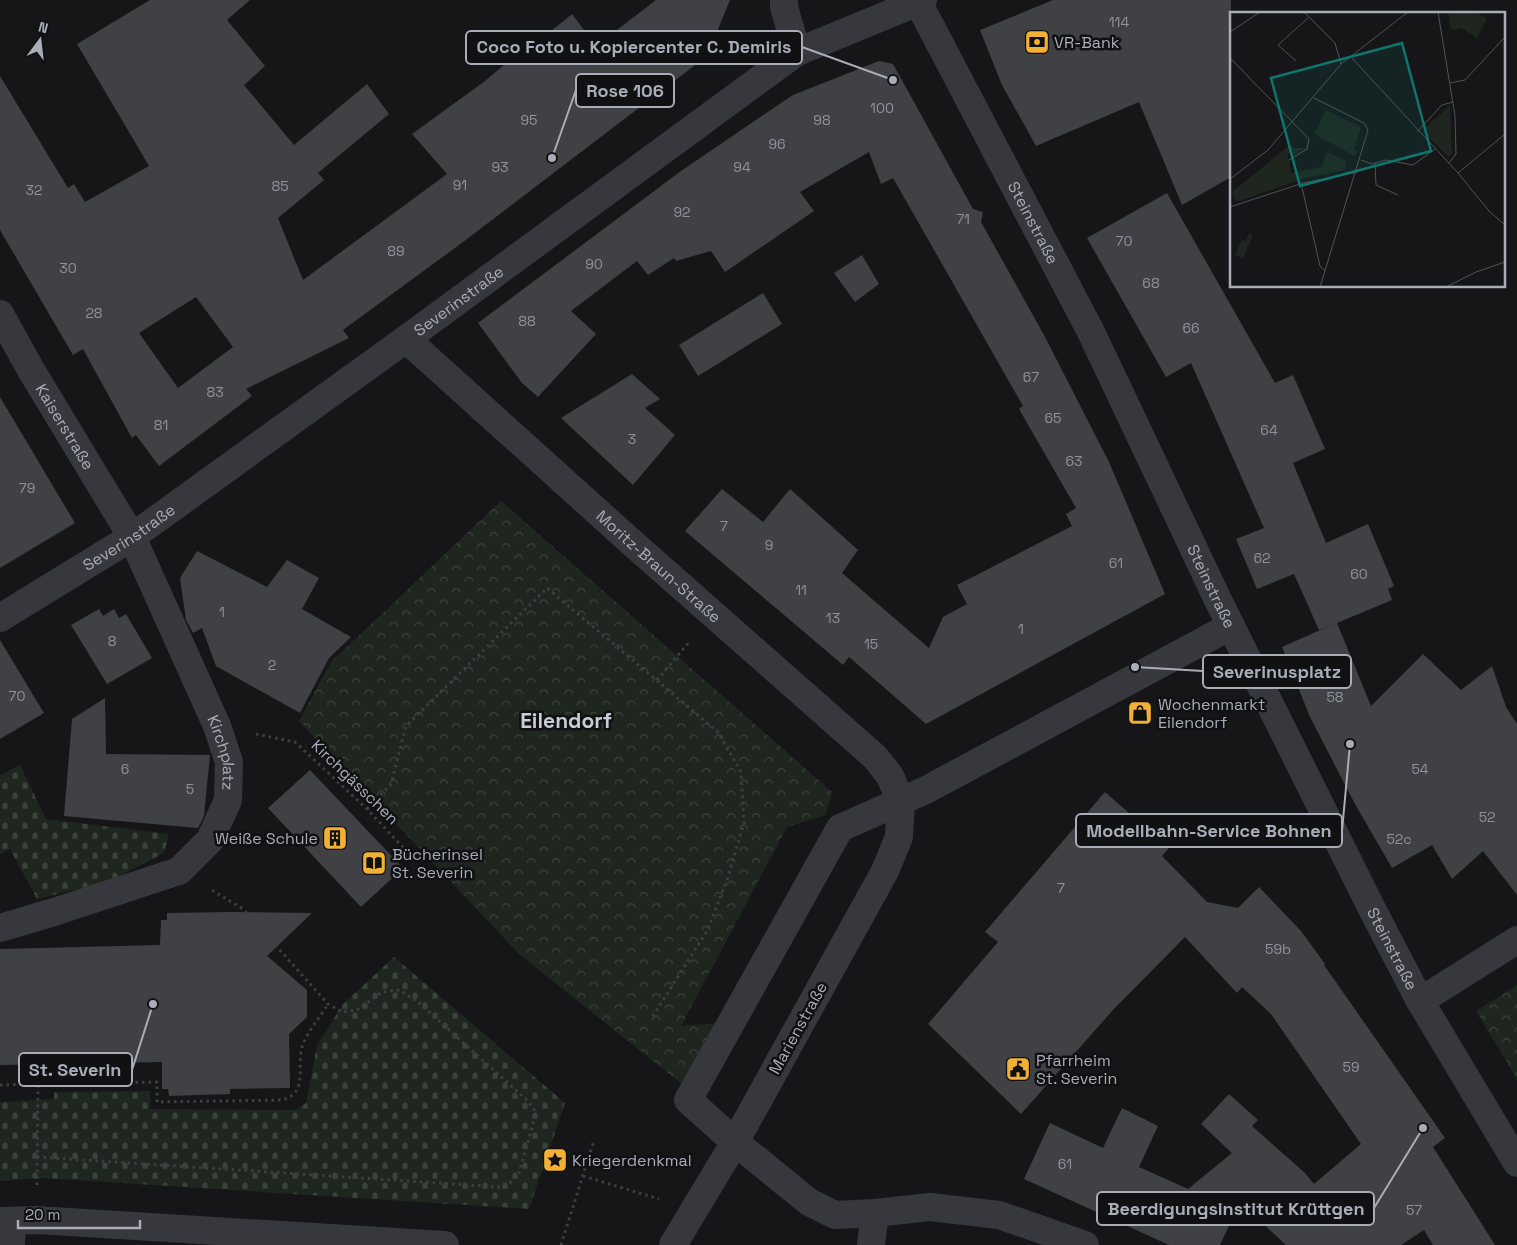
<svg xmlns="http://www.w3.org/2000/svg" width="1517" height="1245" font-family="'Space Grotesk',sans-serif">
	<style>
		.forest { fill: url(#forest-crowns) }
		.cemetery { fill: url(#cemetery-stones) }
		.building { fill: #404145; fill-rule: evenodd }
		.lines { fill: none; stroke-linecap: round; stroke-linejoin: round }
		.path { stroke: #3d3f44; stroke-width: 3; stroke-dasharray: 2.5 4; stroke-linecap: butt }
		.minor { stroke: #37383d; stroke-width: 28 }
		.labels { text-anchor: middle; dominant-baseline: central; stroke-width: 5; stroke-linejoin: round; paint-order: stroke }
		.number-label { font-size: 14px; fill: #8e929b }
		.poi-label { font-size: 16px; fill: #a8adb8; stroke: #111113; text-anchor: start }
		.street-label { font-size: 16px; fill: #a8adb8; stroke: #111113 }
		.district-label { font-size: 21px; font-weight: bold; fill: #c9ccd4; stroke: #111113 }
		.inset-road { fill: none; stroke: #505258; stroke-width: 1 }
		.view { fill: #0f766e; fill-opacity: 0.15; stroke: #0f766e; stroke-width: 2.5 }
		.inset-edge { fill: none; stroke: #a8adb8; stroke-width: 2.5 }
		.leader { fill: none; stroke: #a8adb8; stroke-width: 2 }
		.callout-dot { fill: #a8adb8; stroke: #111113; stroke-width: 2 }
		.callout { fill: #111113; stroke: #a8adb8; stroke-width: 2 }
		.callout-label { font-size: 18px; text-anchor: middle; font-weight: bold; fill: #a8adb8 }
	</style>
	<defs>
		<pattern id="forest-crowns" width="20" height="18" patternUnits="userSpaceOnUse" patternTransform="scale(1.25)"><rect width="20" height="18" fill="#1e261f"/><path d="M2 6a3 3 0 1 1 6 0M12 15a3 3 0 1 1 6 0" fill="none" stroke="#3c433d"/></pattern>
		<pattern id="cemetery-stones" width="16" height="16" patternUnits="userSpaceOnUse" patternTransform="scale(1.25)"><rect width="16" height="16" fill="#1e261f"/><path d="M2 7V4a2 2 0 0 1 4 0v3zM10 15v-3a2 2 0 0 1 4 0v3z" fill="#3c433d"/></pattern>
	</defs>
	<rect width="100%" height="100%" fill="#161618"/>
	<path class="forest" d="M501,501L832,792L826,815L787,827L681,1026L717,1023L683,1085L519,954L299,721L331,662Z
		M1517,985V1079L1476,1011Z"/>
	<path class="cemetery" d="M20,765L46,819L169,834L164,853L110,881L37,899L10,849L0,854V775Z
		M394,957L565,1103L529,1209L42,1178L0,1181V1102L54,1099V1092L150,1091V1109L295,1110L306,1103L317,1046L343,1004Z"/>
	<path class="building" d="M150,0H250L227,20L265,66L244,85L294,145L367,84L389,114L318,173L324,180L278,218L303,280L447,174L412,134L485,81L522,50L524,53L572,14L596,46L656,0H730L707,56L459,245L343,330L349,338L246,389L252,396L159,466L136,435L132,438L83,349L73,355L0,230V76L68,188L74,184L85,202L149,166L77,44ZM196,297L233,347L178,388L139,333Z
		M1053,0H1231V177L1182,205L1139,102L1036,146L1002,85L980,30Z
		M879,61L893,64L973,209L983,212L981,222L1044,335L1109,462L1165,594L926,724L849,657L843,665L685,531L722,489L763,522L790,489L858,550L842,573L929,648L943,617L967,604L957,585L1072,526L1066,514L1076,508L1019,409L1023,406L893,178L881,184L869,152L800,192L814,211L725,272L711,251L676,261L674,258L648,275L637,261L571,311L596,334L538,397L522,383L478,323L681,171L778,105L793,95Z
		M1167,193L1275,383L1293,375L1325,449L1293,463L1326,543L1368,524L1394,586L1388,589L1392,600L1337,623L1371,706L1423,654L1461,690L1492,666L1506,707L1517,724V895L1483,851L1452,879L1432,845L1392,868L1355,804L1310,717L1282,647L1336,623L1319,630L1294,574L1257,589L1236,539L1264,528L1191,363L1166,377L1087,238Z
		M862,255L879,284L855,302L834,273Z
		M763,293L782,324L698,376L679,345Z
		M632,374L660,399L645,408L675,435L633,485L561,418Z
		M0,397L75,523L0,568Z
		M197,551L267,587L287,560L319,578L302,609L351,637L329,658L300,713L216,666L202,628L193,633L186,620L180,578Z
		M99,609L103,616L114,609L119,618L126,614L152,658L107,684L71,625Z
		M0,640L44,713L0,739Z
		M105,698L106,754L210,755L204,816L198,828L64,816L72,719Z
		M310,770L403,868L361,907L268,808Z
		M1105,792L1169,848L1162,856L1207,902L1238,908L1259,887L1301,931L1325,964L1324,965L1445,1138L1433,1147L1495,1245H1433L1424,1230L1401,1245H1286L1240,1202L1220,1245H1169L1024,1179L1050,1123L1103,1148L1122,1108L1158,1126L1139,1167L1188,1189L1232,1153L1201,1124L1229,1094L1258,1120L1252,1126L1305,1173L1314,1184L1361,1144L1271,1014L1242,987L1237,993L1185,937L1113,1010L1021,1114L928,1024L998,942L985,932Z
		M232,912L312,913L267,956L307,990V1017L289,1034L290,1088L230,1089V1094L169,1096L168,1089H162V1062L0,1065V949L160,945L161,920H167V913Z"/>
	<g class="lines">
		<path class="path" d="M657,680L690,641
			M256,734L295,742L367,809L411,856
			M367,809L391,784L406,726L547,588L718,732L741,772L744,823L727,880L707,931L651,1019
			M38,1084L157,1082V1102L282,1100C310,1093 295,1065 303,1044C308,1031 321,1016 328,1004
			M0,1085L38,1084L37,1185
			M37,1157L500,1187L509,1184L519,1173L533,1124L534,1110L528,1101L419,1003L400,990L382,992L357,1010L342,1012L328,1004L243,909L210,889
			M583,1176L659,1199
			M561,1245L594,1140"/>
		<g class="minor">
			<path d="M784,0V7L797,52"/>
			<path id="s1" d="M918,2L1091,332L1218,600L1372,909L1420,1001L1517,1163"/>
			<path id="s2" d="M0,314L31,370L132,537L217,726L229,762L228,800L210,840L179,871L54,912L0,928"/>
			<path id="s3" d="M406,339L630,541L875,757L890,776L901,802L899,837L885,871L735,1142L673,1245"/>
			<path id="s4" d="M0,618L132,537L406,339L797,52L923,0"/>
			<path d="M1420,1001L1517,940"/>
			<path d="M0,1221L37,1220L445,1245"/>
			<path d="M11,1245L12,1221"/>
			<path d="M871,1245L875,1213"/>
			<path d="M1085,1245L999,1215L930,1207L875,1213L835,1215L809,1202L735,1142L688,1100L840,828L926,790L1231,626"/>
		</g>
	</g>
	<defs>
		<symbol id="bank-square" viewBox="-11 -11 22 22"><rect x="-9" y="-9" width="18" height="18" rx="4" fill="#f2b134" stroke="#111113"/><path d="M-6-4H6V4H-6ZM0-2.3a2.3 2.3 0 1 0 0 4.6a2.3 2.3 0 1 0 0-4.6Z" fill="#111"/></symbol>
		<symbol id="shop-square" viewBox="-11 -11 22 22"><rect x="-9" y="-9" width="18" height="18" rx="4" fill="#f2b134" stroke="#111113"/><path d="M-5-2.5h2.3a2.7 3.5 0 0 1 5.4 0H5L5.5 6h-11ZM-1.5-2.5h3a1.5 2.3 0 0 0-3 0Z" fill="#111"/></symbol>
		<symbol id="building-square" viewBox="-11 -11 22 22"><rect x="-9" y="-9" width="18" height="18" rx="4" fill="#f2b134" stroke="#111113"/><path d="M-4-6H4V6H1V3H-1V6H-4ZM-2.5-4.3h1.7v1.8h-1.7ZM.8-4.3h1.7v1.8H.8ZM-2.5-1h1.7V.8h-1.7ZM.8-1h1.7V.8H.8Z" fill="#111"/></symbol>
		<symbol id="library-square" viewBox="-11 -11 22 22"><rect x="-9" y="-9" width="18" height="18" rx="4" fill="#f2b134" stroke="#111113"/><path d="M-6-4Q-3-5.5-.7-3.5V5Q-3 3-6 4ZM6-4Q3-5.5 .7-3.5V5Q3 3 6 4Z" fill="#111"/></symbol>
		<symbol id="civic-square" viewBox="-11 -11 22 22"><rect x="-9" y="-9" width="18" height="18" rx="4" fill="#f2b134" stroke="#111113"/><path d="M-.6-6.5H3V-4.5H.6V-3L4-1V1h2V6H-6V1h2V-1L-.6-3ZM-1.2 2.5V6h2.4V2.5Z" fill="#111"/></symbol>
		<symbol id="sight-square" viewBox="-11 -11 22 22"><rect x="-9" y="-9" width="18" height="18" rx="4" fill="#f2b134" stroke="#111113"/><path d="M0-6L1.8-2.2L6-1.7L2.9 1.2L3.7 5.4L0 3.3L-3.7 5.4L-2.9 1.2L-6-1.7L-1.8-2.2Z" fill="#111"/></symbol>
	</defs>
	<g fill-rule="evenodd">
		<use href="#bank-square" x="1023" y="28" width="28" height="28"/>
		<use href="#shop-square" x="1126" y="699" width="28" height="28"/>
		<use href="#building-square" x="321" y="824" width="28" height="28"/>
		<use href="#library-square" x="360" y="849" width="28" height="28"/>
		<use href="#civic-square" x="1004" y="1055" width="28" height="28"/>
		<use href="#sight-square" x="541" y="1146" width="28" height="28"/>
	</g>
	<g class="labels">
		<g class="number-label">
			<text x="1119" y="22">114</text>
			<text x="882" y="108">100</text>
			<text x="529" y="120">95</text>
			<text x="822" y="120">98</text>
			<text x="777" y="144">96</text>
			<text x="500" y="167">93</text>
			<text x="742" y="167">94</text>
			<text x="460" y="185">91</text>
			<text x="280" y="186">85</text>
			<text x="34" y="190">32</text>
			<text x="682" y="212">92</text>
			<text x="963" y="219">71</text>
			<text x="1124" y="241">70</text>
			<text x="396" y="251">89</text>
			<text x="594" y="264">90</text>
			<text x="68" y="268">30</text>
			<text x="1151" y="283">68</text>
			<text x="94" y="313">28</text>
			<text x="527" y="321">88</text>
			<text x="1191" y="328">66</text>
			<text x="1031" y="377">67</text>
			<text x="215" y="392">83</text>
			<text x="1053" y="418">65</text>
			<text x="161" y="425">81</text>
			<text x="1269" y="430">64</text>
			<text x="632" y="439">3</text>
			<text x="1074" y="461">63</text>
			<text x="27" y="488">79</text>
			<text x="724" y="526">7</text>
			<text x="769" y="545">9</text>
			<text x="1262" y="558">62</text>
			<text x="1116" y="563">61</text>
			<text x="1359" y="574">60</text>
			<text x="801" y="590">11</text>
			<text x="222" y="612">1</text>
			<text x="833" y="618">13</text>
			<text x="1021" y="629">1</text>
			<text x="112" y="641">8</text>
			<text x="871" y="644">15</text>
			<text x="272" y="665">2</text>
			<text x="17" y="696">70</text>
			<text x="1335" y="697">58</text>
			<text x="125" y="769">6</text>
			<text x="1420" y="769">54</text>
			<text x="190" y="789">5</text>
			<text x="1487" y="817">52</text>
			<text x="1399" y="839">52c</text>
			<text x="1061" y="888">7</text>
			<text x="1278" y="949">59b</text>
			<text x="1351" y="1067">59</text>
			<text x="1065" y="1164">61</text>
			<text x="1414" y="1210">57</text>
		</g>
		<g class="poi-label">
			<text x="1054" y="42">VR-Bank</text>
			<text x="1158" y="704">Wochenmarkt<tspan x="1158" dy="18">Eilendorf</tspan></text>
			<text x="318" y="838" text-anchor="end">Weiße Schule</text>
			<text x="392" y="854">Bücherinsel<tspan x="392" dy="18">St. Severin</tspan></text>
			<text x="1036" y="1060">Pfarrheim<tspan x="1036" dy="18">St. Severin</tspan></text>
			<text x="572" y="1160">Kriegerdenkmal</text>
		</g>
		<g class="street-label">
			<text stroke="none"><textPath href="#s1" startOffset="249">Steinstraße</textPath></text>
			<text stroke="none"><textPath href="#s4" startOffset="558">Severinstraße</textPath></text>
			<text stroke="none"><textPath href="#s2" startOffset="130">Kaiserstraße</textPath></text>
			<text stroke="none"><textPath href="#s4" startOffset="152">Severinstraße</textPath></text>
			<text stroke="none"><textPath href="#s3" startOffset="340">Moritz-Braun-Straße</textPath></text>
			<text stroke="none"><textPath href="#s1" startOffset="654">Steinstraße</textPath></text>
			<text stroke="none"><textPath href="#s2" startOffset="494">Kirchplatz</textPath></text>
			<text transform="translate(355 782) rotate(44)">Kirchgässchen</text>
			<text stroke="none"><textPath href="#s1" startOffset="1059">Steinstraße</textPath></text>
			<text transform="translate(798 1028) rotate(-61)">Marienstraße</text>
		</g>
		<g class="district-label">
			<text x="566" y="720">Eilendorf</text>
		</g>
	</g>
	<g transform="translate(1230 12)">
		<rect width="275" height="275" fill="#161618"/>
		<path d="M218,0H245L257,6L247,26L231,16L221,18ZM220,93L222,142L219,145L192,119ZM96,98L131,115L124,138H127L125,144L84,122ZM19,221L23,223L13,247L5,243L12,227L16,229Z" fill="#1e261f"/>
		<path d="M61,132L64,136H75L65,143L62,140L58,143L61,161L92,155L97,140L116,149L115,158L72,167L6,190L2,180Z" fill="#1e261f"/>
		<path class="inset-road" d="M74,0L105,31L111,52M208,0L225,104L226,142L219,151M0,20L30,0M121,45L228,161L259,199L275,213M0,46L79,127L77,137L59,148M66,49L48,33L78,6M220,71L235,68L275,25M84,86L134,111L138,118L90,275M187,120L212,93L223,90M131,148L142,152L156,148L183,153L205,137M145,151L146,173L168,183M228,161L275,122M0,167L38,138L111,52L178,0M71,171L90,254L95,259M0,195L73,171L128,160M216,275L246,260L275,250"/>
		<path class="view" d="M172,31L201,139L70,174L41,66Z"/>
		<rect width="275" height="275" class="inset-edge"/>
	</g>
	<path class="leader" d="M893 80L802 47M552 158L576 90M1135 667L1203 671M1350 744L1342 831M153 1004L132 1070M1423 1128L1374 1208"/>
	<g class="callout-dot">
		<circle cx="893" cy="80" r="5"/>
		<circle cx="552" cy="158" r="5"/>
		<circle cx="1135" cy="667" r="5"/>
		<circle cx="1350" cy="744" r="5"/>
		<circle cx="153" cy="1004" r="5"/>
		<circle cx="1423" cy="1128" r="5"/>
	</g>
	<g class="callout">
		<rect x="466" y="31" width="336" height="33" rx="5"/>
		<rect x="576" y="74" width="98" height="33" rx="5"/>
		<rect x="1203" y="655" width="148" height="33" rx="5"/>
		<rect x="1076" y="814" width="266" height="33" rx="5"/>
		<rect x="19" y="1053" width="113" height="33" rx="5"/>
		<rect x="1097" y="1192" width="277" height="33" rx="5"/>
	</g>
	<g class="callout-label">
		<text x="634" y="53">Coco Foto u. Kopiercenter C. Demiris</text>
		<text x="625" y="97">Rose 106</text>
		<text x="1277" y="678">Severinusplatz</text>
		<text x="1209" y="837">Modellbahn-Service Bohnen</text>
		<text x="75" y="1076">St. Severin</text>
		<text x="1236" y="1215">Beerdigungsinstitut Krüttgen</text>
	</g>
	<g transform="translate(40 40) rotate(15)" stroke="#111113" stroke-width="4" paint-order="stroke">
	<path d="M0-4L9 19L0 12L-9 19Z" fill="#a8adb8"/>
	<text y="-8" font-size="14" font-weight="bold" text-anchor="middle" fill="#a8adb8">N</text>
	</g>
	<path d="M18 1220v8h122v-8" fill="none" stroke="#a8adb8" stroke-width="2.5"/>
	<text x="25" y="1220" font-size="15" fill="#a8adb8" stroke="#111113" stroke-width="4" paint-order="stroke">20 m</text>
</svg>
